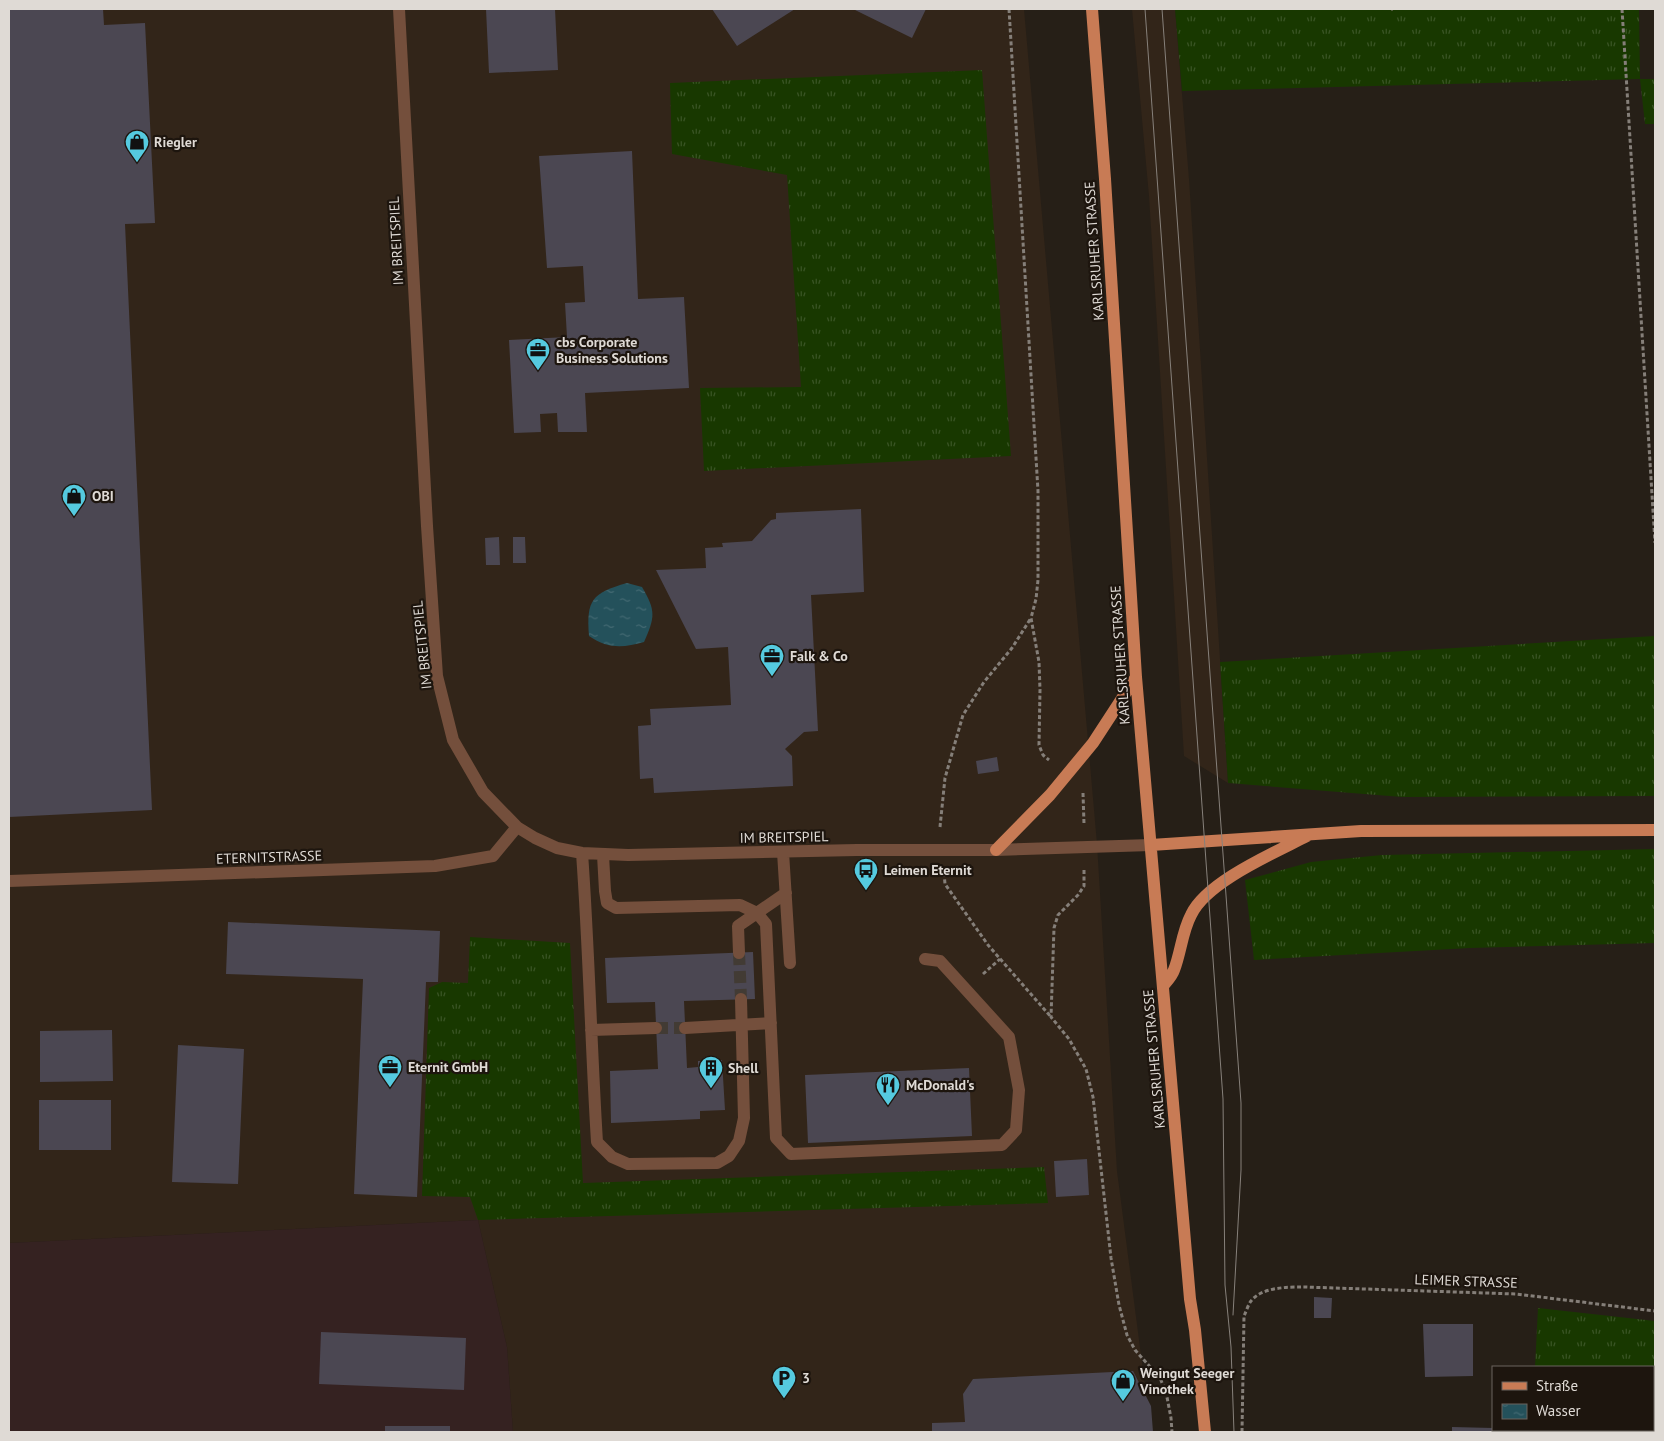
<svg xmlns="http://www.w3.org/2000/svg" width="1664" height="1441" font-family="'PT Sans',sans-serif">
	<style>
		.built { fill: #322519 }
		.industrial { fill: #352221 }
		.grass { fill: url(#grass-tufts) }
		.water { fill: url(#water-ripples) }
		.building { fill: #4b4752 }
		.lines { fill: none; stroke-linecap: round; stroke-linejoin: round }
		.minor-tunnel { stroke: #423b34; stroke-width: 12; stroke-dasharray: 12 6; stroke-linecap: butt }
		.path { stroke: #857f79; stroke-width: 3; stroke-dasharray: 4 2.5; stroke-linecap: butt }
		.minor { stroke: #744f3c; stroke-width: 12 }
		.major { stroke: #c87b55; stroke-width: 12 }
		.tram { stroke: #87817b; stroke-width: 1 }
		.labels { text-anchor: middle; dominant-baseline: central; stroke-width: 4.5; stroke-linejoin: round; paint-order: stroke }
		.poi-label { font-size: 14px; font-weight: bold; fill: #dfdad5; stroke: #1d150e; text-anchor: start }
		.street-label { font-size: 14px; fill: #dfdad5; stroke: #1d150e }
	</style>
	<defs>
		<pattern id="grass-tufts" width="24" height="20" patternUnits="userSpaceOnUse" patternTransform="scale(1.25)"><rect width="24" height="20" fill="#183800"/><path d="M3 7l-1-3M5 7V3M7 7l1-3M15 17l-1-3M17 17v-4M19 17l1-3" fill="none" stroke="#395424"/></pattern>
		<pattern id="water-ripples" width="26" height="14" patternUnits="userSpaceOnUse" patternTransform="scale(1.25)"><rect width="26" height="14" fill="#24515b"/><path d="M2 4q2-2 4 0t4 0M15 11q2-2 4 0t4 0" fill="none" stroke="#436972"/></pattern>
	</defs>
	<rect width="100%" height="100%" fill="#261f17"/>
	<path class="built" d="M9,9H1024L1097,844L1117,1171L1151,1432H513L507,1347L478,1220L9,1243Z
		M1132,9H1175L1189,179L1228,783L1184,756L1149,196Z"/>
	<path class="industrial" d="M478,1220L507,1347L513,1432H9V1243Z"/>
	<path class="grass" d="M1175,9H1639L1640,79H1655V124H1645L1640,79L1182,91Z
		M982,70L1011,456L704,471L700,388L801,387L787,175L672,154L670,83Z
		M1655,636V796L1402,797L1228,783L1220,662Z
		M1655,849V943L1470,948L1254,960L1245,880L1311,862L1382,855Z
		M470,937L570,943L583,1183L1044,1167L1048,1203L478,1220L470,1197L422,1196L429,988L442,982L468,983Z
		M1538,1308L1655,1321V1432H1532V1430H1653V1367H1535Z"/>
	<path class="water" d="M627,583L642,587C656,611 655,617 644,642C623,648 608,649 589,636C586,600 592,593 627,583Z"/>
	<path class="building" d="M9,9H103L104,25L145,23L155,223L125,224L152,810L9,817Z
		M486,9H555L558,70L489,73Z
		M712,9H795L737,46Z
		M853,9H926L912,38Z
		M632,151L638,299L684,297L689,388L585,393L587,432H558L557,413L540,414L541,432L514,433L509,340L567,337L565,303L585,302L583,266L547,268L539,156Z
		M861,509L864,592L811,595L818,731L804,732L785,749L792,756L793,786L654,793L653,778L640,779L638,726L651,725L650,709L731,705L728,647L696,649L656,570L706,568L705,548L723,547L722,543L752,541L771,520L776,519V513Z
		M499,537L500,565H486L485,538Z
		M513,537H525L526,563H513Z
		M997,757L999,771L978,774L976,761Z
		M228,922L440,931L438,982H426L417,1197L354,1194L363,979L226,974Z
		M753,952L755,999L684,1001L687,1068L698,1067V1061L722,1060L725,1110L700,1111V1119L611,1123L610,1071L658,1069L655,1002L607,1003L605,958Z
		M112,1030L113,1081L40,1082V1031Z
		M178,1045L244,1049L238,1184L172,1182Z
		M969,1068L972,1136L808,1143L805,1075Z
		M39,1100H111V1150H39Z
		M1087,1159L1089,1195L1056,1197L1054,1161Z
		M1314,1297L1332,1298L1331,1318H1314Z
		M1423,1324H1473V1376L1425,1377Z
		M321,1332L466,1338L464,1390L319,1384Z
		M1133,1371L1151,1406L1153,1432H932V1423L965,1422L963,1394L973,1379Z
		M385,1426H450V1432H385Z
		M1452,1427L1493,1428V1430H1501V1432H1452Z"/>
	<g class="lines">
		<path class="minor-tunnel" d="M739,953L741,999
			M656,1028H685"/>
		<path class="path" d="M1009,9L1038,491V580L1036,599L1031,618L1039,662L1040,690L1039,745L1043,755L1049,760
			M1391,9H1393
			M1622,9L1655,543
			M1083,793L1084,824
			M940,827L945,778L963,715L984,682L1012,648L1031,618
			M1084,870V886L1078,895L1058,915L1054,928L1051,1017L1069,1039L1086,1069L1093,1097L1111,1258L1119,1305L1127,1335L1135,1350L1160,1378L1166,1392L1171,1418L1172,1432
			M944,873L945,884L988,945L1051,1017
			M983,974L1000,959
			M1242,1432L1244,1316C1246,1312 1248,1305 1251,1301C1262,1287 1287,1287 1304,1287L1516,1294L1655,1311"/>
		<path class="minor" d="M399,9L427,526L437,676L453,740L483,792L517,827L535,838L557,848L582,853L628,855L857,850H996L1151,845
			M783,852L790,963
			M582,853C589,950 591,1046 597,1142L612,1157L628,1164L717,1163L729,1156L739,1141L744,1118L741,999
			M603,855L605,891L607,903L616,908L740,905L757,913L766,924L776,1138L791,1154L1002,1145L1016,1130L1019,1090L1009,1037L940,961L925,959
			M9,881L435,866L493,856L517,827
			M739,953L738,926L786,893
			M685,1028L771,1023
			M591,1030L656,1028"/>
		<path class="major" d="M1092,9L1105,179L1136,677L1190,1299L1195,1330L1205,1432
			M1151,845L1361,831L1655,830
			M996,850L1050,795L1093,743L1136,677
			M1163,986C1167,981 1172,976 1174,970C1181,952 1182,932 1191,915C1206,882 1274,853 1307,836"/>
		<path class="tram" d="M1145,9L1223,1099L1225,1285L1231,1347L1234,1432
			M1162,9L1241,1103V1170L1233,1315"/>
	</g>
	<defs>
		<symbol id="shop-pin" viewBox="-11 -11 22 30"><path d="M0 17L-7.5 6A9.5 9.5 0 1 1 7.5 6Z" fill="#55cadf" stroke="#1d150e"/><path d="M-5-2.5h2.3a2.7 3.5 0 0 1 5.4 0H5L5.5 6h-11ZM-1.5-2.5h3a1.5 2.3 0 0 0-3 0Z" fill="#111"/></symbol>
		<symbol id="office-pin" viewBox="-11 -11 22 30"><path d="M0 17L-7.5 6A9.5 9.5 0 1 1 7.5 6Z" fill="#55cadf" stroke="#1d150e"/><path d="M-6-3h4V-5.5h4V-3h4V5H-6ZM-1-4.5V-3h2v-1.5ZM-6 0V1H6V0Z" fill="#111"/></symbol>
		<symbol id="bus-pin" viewBox="-11 -11 22 30"><path d="M0 17L-7.5 6A9.5 9.5 0 1 1 7.5 6Z" fill="#55cadf" stroke="#1d150e"/><path d="M-5-6H5V4H4V6H2V4H-2V6H-4V4H-5ZM-3.5-4V0h7V-4ZM-3.5 1.2v1.5H-2V1.2ZM2 1.2v1.5H3.5V1.2Z" fill="#111"/></symbol>
		<symbol id="building-pin" viewBox="-11 -11 22 30"><path d="M0 17L-7.5 6A9.5 9.5 0 1 1 7.5 6Z" fill="#55cadf" stroke="#1d150e"/><path d="M-4-6H4V6H1V3H-1V6H-4ZM-2.5-4.3h1.7v1.8h-1.7ZM.8-4.3h1.7v1.8H.8ZM-2.5-1h1.7V.8h-1.7ZM.8-1h1.7V.8H.8Z" fill="#111"/></symbol>
		<symbol id="restaurant-pin" viewBox="-11 -11 22 30"><path d="M0 17L-7.5 6A9.5 9.5 0 1 1 7.5 6Z" fill="#55cadf" stroke="#1d150e"/><path d="M-5-6h1v4h1v-4h1v4h1v-4h1v5L-1.5 .5V6h-2V.5L-5-1ZM5-6V6H3V1.5H1.5Q1.5-4 5-6Z" fill="#111"/></symbol>
		<symbol id="parking-pin" viewBox="-11 -11 22 30"><path d="M0 17L-7.5 6A9.5 9.5 0 1 1 7.5 6Z" fill="#55cadf" stroke="#1d150e"/><path d="M-3.5-5.5H1a3.5 3.5 0 0 1 0 7H-1V5.5H-3.5ZM-1-3.4V-.6H.8a1.4 1.4 0 0 0 0-2.8Z" fill="#111"/></symbol>
	</defs>
	<g fill-rule="evenodd">
		<use href="#shop-pin" x="123" y="128" width="28" height="38"/>
		<use href="#office-pin" x="524" y="336" width="28" height="38"/>
		<use href="#shop-pin" x="60" y="482" width="28" height="38"/>
		<use href="#office-pin" x="758" y="642" width="28" height="38"/>
		<use href="#bus-pin" x="852" y="856" width="28" height="38"/>
		<use href="#office-pin" x="376" y="1053" width="28" height="38"/>
		<use href="#building-pin" x="697" y="1054" width="28" height="38"/>
		<use href="#restaurant-pin" x="874" y="1071" width="28" height="38"/>
		<use href="#parking-pin" x="770" y="1364" width="28" height="38"/>
		<use href="#shop-pin" x="1109" y="1367" width="28" height="38"/>
	</g>
	<g class="labels">
		<g class="poi-label">
			<text x="154" y="142">Riegler</text>
			<text x="556" y="342">cbs Corporate<tspan x="556" dy="16">Business Solutions</tspan></text>
			<text x="92" y="496">OBI</text>
			<text x="790" y="656">Falk &amp; Co</text>
			<text x="884" y="870">Leimen Eternit</text>
			<text x="408" y="1067">Eternit GmbH</text>
			<text x="728" y="1068">Shell</text>
			<text x="906" y="1085">McDonald's</text>
			<text x="1140" y="1373">Weingut Seeger<tspan x="1140" dy="16">Vinothek</tspan></text>
			<text x="802" y="1378">3</text>
		</g>
		<g class="street-label">
			<text transform="translate(396 241) rotate(-93)">IM BREITSPIEL</text>
			<text transform="translate(1094 251) rotate(-94)">KARLSRUHER STRASSE</text>
			<text transform="translate(422 645) rotate(-96)">IM BREITSPIEL</text>
			<text transform="translate(1120 655) rotate(-94)">KARLSRUHER STRASSE</text>
			<text transform="translate(784 837) rotate(-1)">IM BREITSPIEL</text>
			<text transform="translate(269 857) rotate(-2)">ETERNITSTRASSE</text>
			<text transform="translate(1154 1059) rotate(-95)">KARLSRUHER STRASSE</text>
			<text transform="translate(1466 1281) rotate(2)">LEIMER STRASSE</text>
		</g>
	</g>
	<rect width="1664" height="1441" fill="none" stroke="#dfdad5" stroke-width="20"/>
	<rect x="1492" y="1366" width="162" height="65" fill="#1d150e" stroke="#6b645e"/>
	<rect x="1502" y="1382" width="25" height="8" fill="#c87b55" stroke="#6b645e"/>
	<text x="1536" y="1391" font-size="15" fill="#dfdad5">Straße</text>
	<rect x="1502" y="1404" width="25" height="15" fill="url(#water-ripples)" stroke="#6b645e"/>
	<text x="1536" y="1416" font-size="15" fill="#dfdad5">Wasser</text>
</svg>
